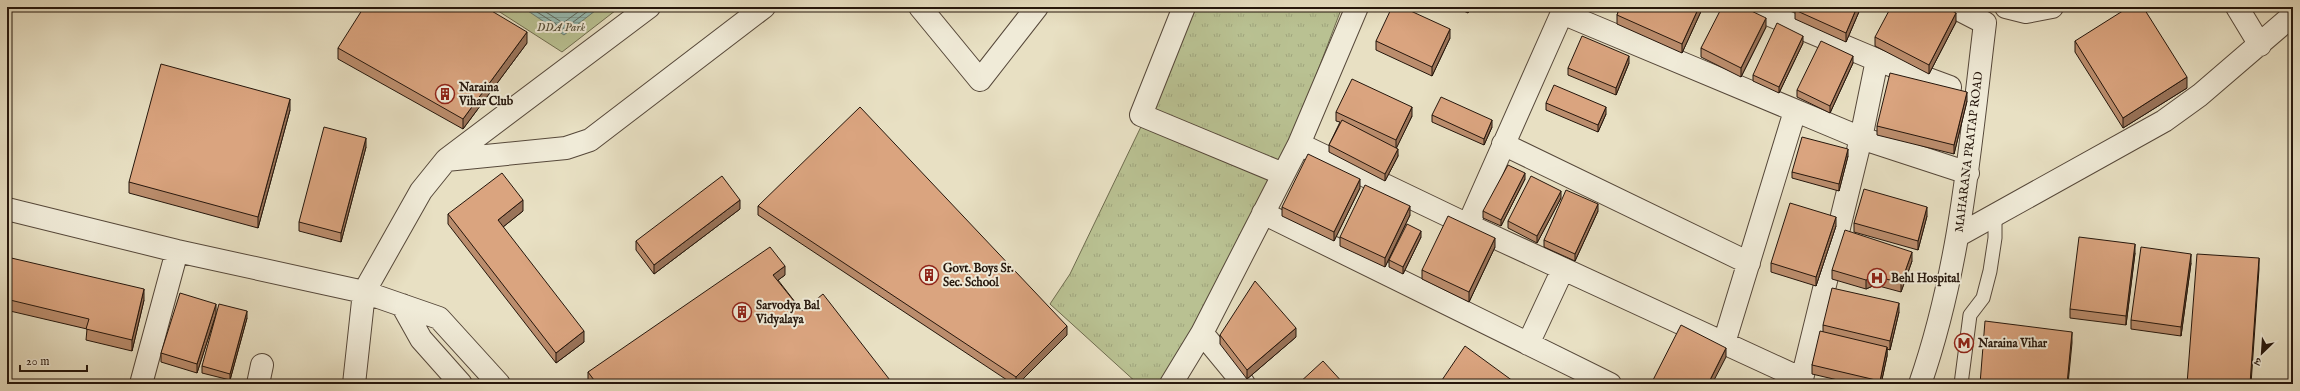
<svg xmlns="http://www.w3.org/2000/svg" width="2300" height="391" font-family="'IM FELL English','Noto Serif Devanagari',serif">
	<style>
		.grass { fill: url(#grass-tufts); stroke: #6f6c4f }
		.park { fill: #b9c192; stroke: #6f6c4f }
		.water { fill: url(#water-rules); stroke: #697a71 }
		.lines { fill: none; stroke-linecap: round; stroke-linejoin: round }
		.shore { stroke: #5e6a60; stroke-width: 1 }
		.service-casing { stroke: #56483a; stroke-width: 15 }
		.minor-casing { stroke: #56483a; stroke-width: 24 }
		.service { stroke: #f0ebd8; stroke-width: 13 }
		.minor { stroke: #f0ebd8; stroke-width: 22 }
		.wall { fill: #bb8d6d; stroke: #25160c }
		.shaded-wall { fill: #997359; stroke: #25160c }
		.building { fill: #daa47f; stroke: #25160c }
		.labels { text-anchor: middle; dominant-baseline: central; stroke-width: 4; stroke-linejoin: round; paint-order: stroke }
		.park-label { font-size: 12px; font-style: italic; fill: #59523b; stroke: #f0ebd8 }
		.poi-label { font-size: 12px; font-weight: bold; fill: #25160c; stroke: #f0ebd8; text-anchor: start }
		.street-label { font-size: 12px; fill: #25160c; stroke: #f0ebd8 }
	</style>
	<defs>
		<pattern id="grass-tufts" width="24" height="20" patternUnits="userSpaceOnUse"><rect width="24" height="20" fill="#b9c192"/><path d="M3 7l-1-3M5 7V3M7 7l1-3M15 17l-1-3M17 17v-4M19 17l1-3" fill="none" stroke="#9fa57d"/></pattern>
		<pattern id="water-rules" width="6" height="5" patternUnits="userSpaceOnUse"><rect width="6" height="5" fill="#97bdb5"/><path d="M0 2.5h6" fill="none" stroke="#82a29a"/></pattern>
	</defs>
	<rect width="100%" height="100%" fill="#e8e0c3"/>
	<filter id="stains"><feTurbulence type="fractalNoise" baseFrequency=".005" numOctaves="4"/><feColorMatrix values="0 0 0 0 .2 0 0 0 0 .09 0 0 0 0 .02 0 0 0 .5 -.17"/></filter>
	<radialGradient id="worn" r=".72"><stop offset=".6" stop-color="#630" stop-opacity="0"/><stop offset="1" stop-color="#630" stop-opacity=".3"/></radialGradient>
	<path class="grass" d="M1181,7H1342L1290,144L1199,331L1161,384H1138L1050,304L1070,274L1150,108Z"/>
	<path class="park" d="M492,7H620L562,52Z"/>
	<path class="water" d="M522,7H600L564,35Z"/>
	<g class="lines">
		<path class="shore" d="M529,7L564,29L593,7
			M538,7L563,23L585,7"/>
		<defs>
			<path id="service" d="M1961,384L1970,315L1983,298L1990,271L1995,238V215"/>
			<path id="minor" d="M920,7L980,80L1037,7
				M1184,7L1141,115L1283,174
				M1751,7L1877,60L1950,87
				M2006,7L2026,12L2052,7
				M2237,7L2260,45
				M1877,60L1861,138L1968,173
				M1299,144L1468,225L1802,379L1861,138L1562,13L1468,225
				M1503,144L1749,263
				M447,159L649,7
				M7,209L177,251L364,292L439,318L499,384
				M1263,213L1610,384
				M1959,235L2164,121L2200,95L2293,15
				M402,305L421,339L461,384
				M1202,333L1244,384
				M1724,343L1795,111
				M1528,344L1563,269
				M141,384L177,251
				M258,384L262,365
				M354,384L364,292L421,191L446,160L566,148L590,140L764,7
				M1171,384L1202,333L1299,144L1357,7
				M1920,384C1961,266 1970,146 1985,23L1954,7"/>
		</defs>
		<use href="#service" class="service-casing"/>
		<use href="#minor" class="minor-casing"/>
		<use href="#service" class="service"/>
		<use href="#minor" class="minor"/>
	</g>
	<path class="wall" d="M1455,7H1470L1468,13Z
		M1620,7H1703L1682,53L1617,24V15Z
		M1796,7H1861L1846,42L1795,19V10Z
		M1956,22L1929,74L1875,46V37Z
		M1766,27L1741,77L1701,57V48Z
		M1450,38L1432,76L1376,50V41Z
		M2075,41L2187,88L2123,128L2075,52Z
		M527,43L463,129L338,59V48Z
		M1803,43L1779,93L1753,81V75Z
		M1629,63L1616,95L1568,75V68Z
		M1853,63L1830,113L1797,97V90Z
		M1967,101L1954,154L1877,135V126Z
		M1546,103L1606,114L1598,132L1546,110Z
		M290,110L258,228L129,193V182Z
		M1336,112L1412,116L1396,148L1398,156L1385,181L1329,152V145L1340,122L1336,121Z
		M1432,115L1492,127L1484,145L1432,122Z
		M366,147L341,242L299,231V222Z
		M1848,156L1839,191L1792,178V172Z
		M1525,179L1501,226L1483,218V211Z
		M1360,188L1334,241L1282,216V207Z
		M1561,198L1537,243L1508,228V221Z
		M758,206L1067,335L1018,384H1013L758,215Z
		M740,209L654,274L636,250V241Z
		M523,211L503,227L584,342L556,363L448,224V214Z
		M1598,211L1575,261L1544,247V240Z
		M1410,215L1385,267L1340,246V237Z
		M1927,216L1918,250L1854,232V223Z
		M1836,226L1816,286L1771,272V263Z
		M1421,237L1403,274L1389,267V260Z
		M1495,247L1469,302L1422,279V270Z
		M2135,253L2126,325L2070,318V309Z
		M7,257L144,300L132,351L86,340L87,329L10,311L7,322Z
		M1912,261L1901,292L1875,285L1866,289L1832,279V270Z
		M2191,263L2181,336L2131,329V320Z
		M785,275L778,280L802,311L893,384H590L588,381V372Z
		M1899,312L1890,350L1887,349V356L1881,384H1855L1812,374V365L1823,332V325Z
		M216,314L197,373L161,362V353Z
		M247,318L230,380L202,373V366Z
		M1220,335L1296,337L1247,379L1220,344Z
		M1442,380L1517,384H1442Z"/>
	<path class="shaded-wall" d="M1468,7H1470L1468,13Z
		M1699,7H1703L1682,53V44Z
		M1857,7H1861L1846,42V33Z
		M1956,13V22L1929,74V65Z
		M1766,18V27L1741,77V68Z
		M1450,29V38L1432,76V67Z
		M527,32V43L463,129V119Z
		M1803,36V43L1779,93V87Z
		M1629,56V63L1616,95V88Z
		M1853,56V63L1830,113V106Z
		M2187,77V88L2123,128V118Z
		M1967,92V101L1954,154V145Z
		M290,99V110L258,228V217Z
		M1412,107V116L1396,149V140Z
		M1606,107V114L1598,132V125Z
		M1492,120V127L1484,145V139Z
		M366,138V147L341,242V233Z
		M1398,149V156L1385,181V174Z
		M1848,149V156L1839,191V184Z
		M1525,173V179L1501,226V220Z
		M1360,179V188L1334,241V232Z
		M1561,191V198L1537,243V236Z
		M523,200V211L498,231V220Z
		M740,200V209L654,274V265Z
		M1598,204V211L1575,261V254Z
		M1410,206V215L1385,267V258Z
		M1927,207V216L1918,250V241Z
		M1836,217V226L1816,286V277Z
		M1421,231V237L1403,274V267Z
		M1495,238V247L1469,302V292Z
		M2135,244V253L2126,325V316Z
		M1912,252V261L1901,292V283Z
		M2191,254V263L2181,336V327Z
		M2259,258V269L2251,384H2250Z
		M785,266V275L773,284V275Z
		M1875,276V285L1866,289V280Z
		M144,289V300L132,351V340Z
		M10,300V311L7,322V311Z
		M1899,303V312L1890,350V341Z
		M216,304V314L197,373V364Z
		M247,311V318L230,380V374Z
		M1067,326V335L1018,384H1016V377Z
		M1296,328V337L1247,379V370Z
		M584,331V342L556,363V353Z
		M2072,332V343L2068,384H2067Z
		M1887,347V356L1881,384H1880V381Z
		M1726,348V357L1712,384H1708Z"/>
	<path class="building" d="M364,7H485L527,32L463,119L338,48Z
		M1392,7H1402L1450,29L1432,67L1376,41Z
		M1620,7H1699L1682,44L1617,15Z
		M1722,7H1743L1766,18L1741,68L1701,48Z
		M1796,7H1857L1846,33L1795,10Z
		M1891,7H1945L1956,13L1929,65L1875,37Z
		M2129,7H2143L2187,77L2123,118L2075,41Z
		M1777,23L1803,36L1779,87L1753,75Z
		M1582,36L1629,56L1616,88L1568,68Z
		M1821,41L1853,56L1830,106L1797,90Z
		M161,64L290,99L258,217L129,182Z
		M1890,73L1967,92L1954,145L1877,126Z
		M1352,79L1412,107L1396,140L1336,112Z
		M1554,85L1606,107L1598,125L1546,103Z
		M1441,97L1492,120L1484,139L1432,115Z
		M860,107L1067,326L1016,377L758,206Z
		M1342,120L1398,149L1385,174L1329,145Z
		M324,127L366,138L341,233L299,222Z
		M1802,137L1848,149L1839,184L1792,172Z
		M1308,154L1360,179L1334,232L1282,207Z
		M1508,165L1525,173L1501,220L1483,211Z
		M502,173L523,200L498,220L584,331L556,353L448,214Z
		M722,176L740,200L654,265L636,241Z
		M1531,176L1561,191L1537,236L1508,221Z
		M1365,185L1410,206L1385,258L1340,237Z
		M1864,189L1927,207L1918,241L1854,223Z
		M1566,190L1598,204L1575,254L1544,240Z
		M1790,203L1836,217L1816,277L1771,263Z
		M1448,216L1495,238L1469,292L1422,270Z
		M1407,224L1421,231L1403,267L1389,260Z
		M1845,230L1912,252L1901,283L1875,276L1866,280L1832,270Z
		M2079,237L2135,244L2126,316L2070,309Z
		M770,247L785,266L773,275L802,311L823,294L893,384H597L588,372Z
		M2141,247L2191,254L2181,327L2131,320Z
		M2197,254L2259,258L2250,384H2187Z
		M7,257L144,289L132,340L86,329L89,319L10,300L7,311Z
		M1255,281L1296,328L1247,370L1220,335Z
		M1832,288L1899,303L1890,341L1823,325Z
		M180,293L216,304L197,364L161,353Z
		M219,304L247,311L230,374L202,366Z
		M1985,321L2072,332L2067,384H1980Z
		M1681,325L1726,348L1708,384H1656L1652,382Z
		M1820,331L1887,347L1880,381L1812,365Z
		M1465,346L1517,384H1447L1442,380Z
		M1323,361L1344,384H1298Z"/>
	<defs>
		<symbol id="building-ring" viewBox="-11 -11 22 22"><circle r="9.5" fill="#f0ebd8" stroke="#8f2418" stroke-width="1.5"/><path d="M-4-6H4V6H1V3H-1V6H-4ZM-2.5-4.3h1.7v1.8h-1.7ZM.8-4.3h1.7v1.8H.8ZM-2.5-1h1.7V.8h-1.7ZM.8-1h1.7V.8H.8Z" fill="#8f2418"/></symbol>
		<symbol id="hospital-ring" viewBox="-11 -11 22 22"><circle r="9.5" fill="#f0ebd8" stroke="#8f2418" stroke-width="1.5"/><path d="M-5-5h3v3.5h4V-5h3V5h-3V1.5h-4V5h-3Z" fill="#8f2418"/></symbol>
		<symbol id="metro-ring" viewBox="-11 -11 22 22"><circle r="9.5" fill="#f0ebd8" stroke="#8f2418" stroke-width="1.5"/><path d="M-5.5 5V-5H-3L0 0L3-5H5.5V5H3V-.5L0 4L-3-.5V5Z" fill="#8f2418"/></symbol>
	</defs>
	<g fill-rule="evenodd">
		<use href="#building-ring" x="434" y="83" width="22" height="22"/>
		<use href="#building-ring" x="918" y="264" width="22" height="22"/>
		<use href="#hospital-ring" x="1866" y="267" width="22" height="22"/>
		<use href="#building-ring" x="731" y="301" width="22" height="22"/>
		<use href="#metro-ring" x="1953" y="332" width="22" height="22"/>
	</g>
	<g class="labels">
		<g class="park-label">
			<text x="561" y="27">DDA Park</text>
		</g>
		<g class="poi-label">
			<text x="459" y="87">Naraina<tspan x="459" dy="14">Vihar Club</tspan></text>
			<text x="943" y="268">Govt. Boys Sr.<tspan x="943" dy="14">Sec. School</tspan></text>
			<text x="1891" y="278">Behl Hospital</text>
			<text x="756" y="305">Sarvodya Bal<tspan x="756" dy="14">Vidyalaya</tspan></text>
			<text x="1978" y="343">Naraina Vihar</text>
		</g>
		<g class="street-label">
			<text transform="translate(1969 152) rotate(-83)">MAHARANA PRATAP ROAD</text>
		</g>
	</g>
	<rect width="2300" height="391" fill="none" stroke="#e8e0c3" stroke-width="24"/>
	<rect x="8" y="8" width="2284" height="375" fill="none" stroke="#25160c" stroke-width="2"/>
	<rect x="12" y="12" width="2276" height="367" fill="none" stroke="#25160c"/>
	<g transform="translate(2262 353) rotate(205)" stroke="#f0ebd8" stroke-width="3" paint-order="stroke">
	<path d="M0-3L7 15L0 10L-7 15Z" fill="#25160c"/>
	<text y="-6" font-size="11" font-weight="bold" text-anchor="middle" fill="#25160c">उ</text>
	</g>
	<path d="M20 365v6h67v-6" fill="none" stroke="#25160c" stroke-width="2"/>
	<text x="26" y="365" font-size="12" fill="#25160c" stroke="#f0ebd8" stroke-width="3" paint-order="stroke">20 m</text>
	<rect width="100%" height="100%" filter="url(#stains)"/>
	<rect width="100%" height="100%" fill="url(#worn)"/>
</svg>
